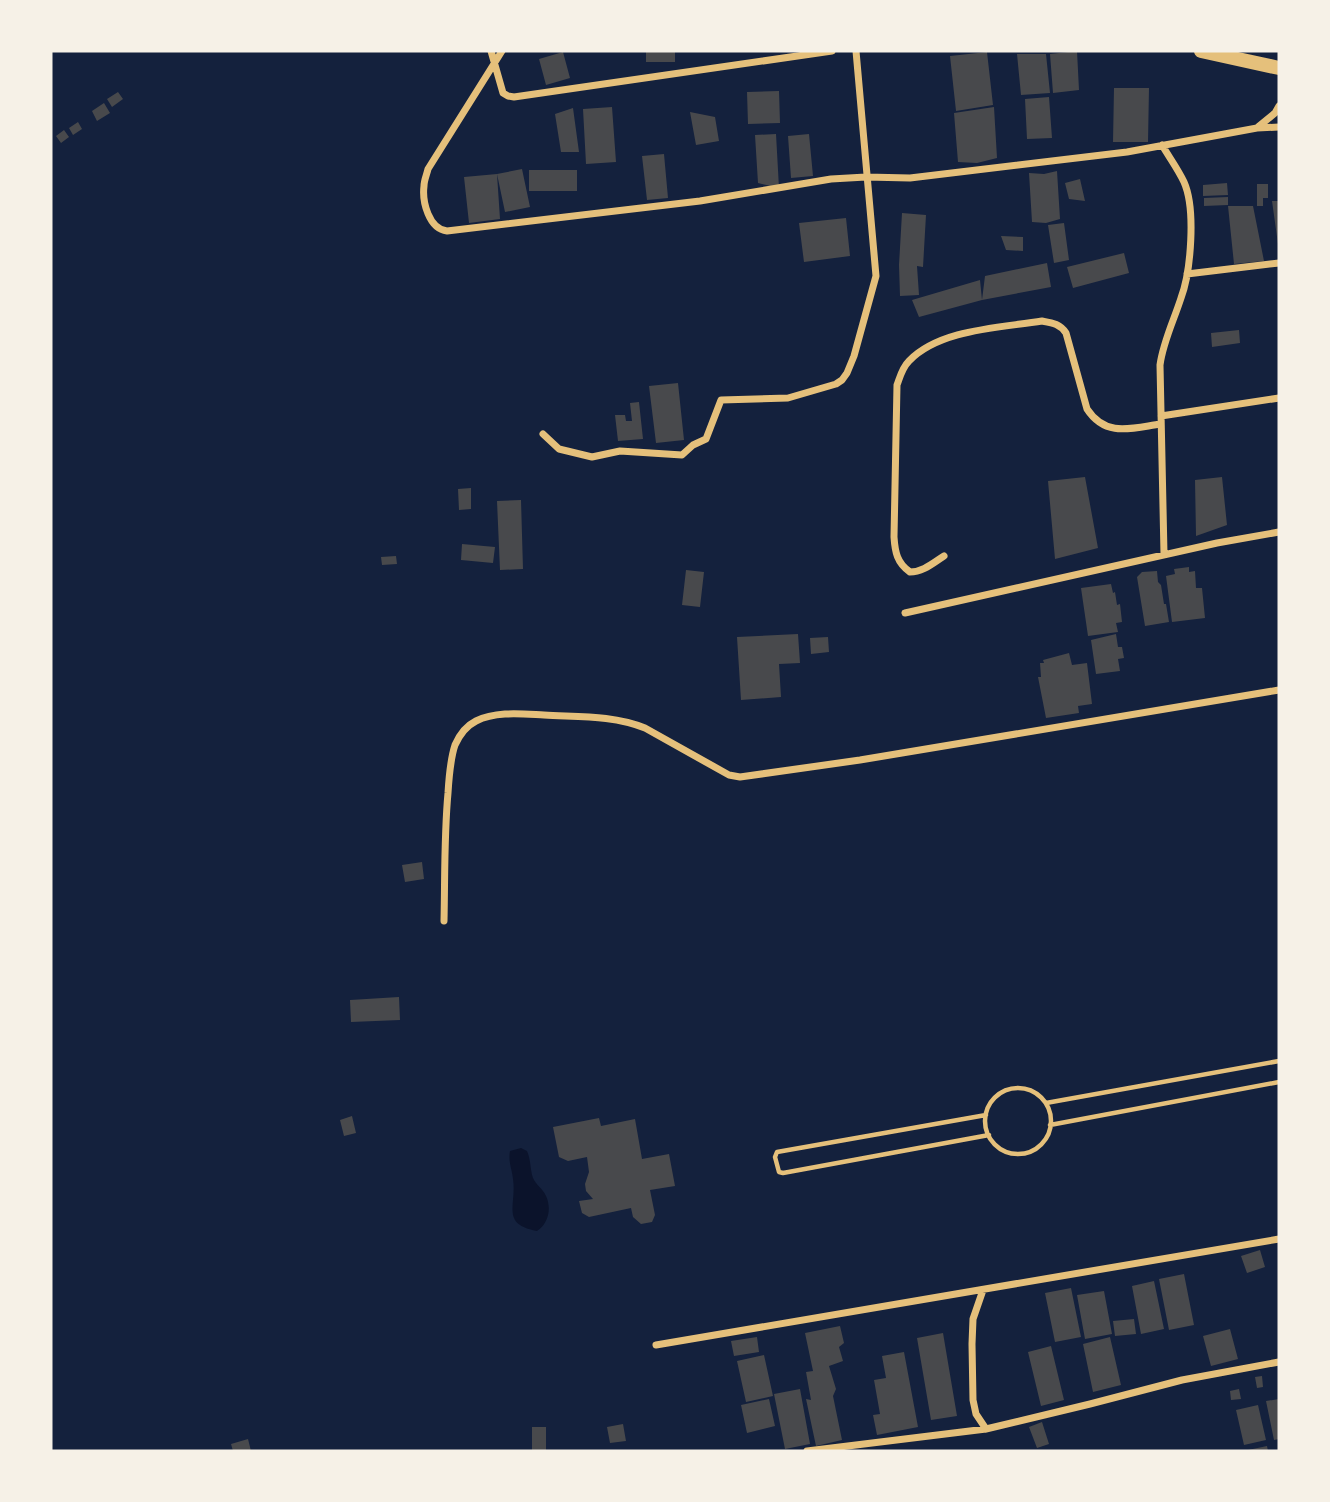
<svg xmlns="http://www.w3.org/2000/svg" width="1330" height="1502" font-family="'Space Grotesk',sans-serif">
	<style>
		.water { fill: #0b132b }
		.building { fill: #48494c }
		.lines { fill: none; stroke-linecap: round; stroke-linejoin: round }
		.service { stroke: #e5c07b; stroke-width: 4.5 }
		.minor { stroke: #e5c07b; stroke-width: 7 }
		.trunk { stroke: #e5c07b; stroke-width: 14 }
	</style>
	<rect width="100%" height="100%" fill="#14213d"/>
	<path class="water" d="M521,1148L527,1151C531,1160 530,1169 533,1178C536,1185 543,1189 546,1196C552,1209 548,1224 537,1231C500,1224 517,1205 513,1179C512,1169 508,1162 510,1151Z"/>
	<path class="building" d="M646,51H675V62H646Z
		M1077,51L1079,90L1053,93L1050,54Z
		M563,52L570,78L546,85L539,59Z
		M987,52L993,105L956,111L950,56Z
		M1017,54H1046L1050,93L1021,95Z
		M1114,88H1149L1148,142H1113Z
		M779,91L780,123L748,124L747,92Z
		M118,92L123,99L112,107L107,99Z
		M1049,97L1052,138L1027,139L1025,99Z
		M104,103L110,113L97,121L92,111Z
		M612,107L616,162L586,164L583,109Z
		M994,107L997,158L977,163L958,162L954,113Z
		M573,108L579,152H561L555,114Z
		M690,112L715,117L719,141L696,145Z
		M78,122L82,129L73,135L69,128Z
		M64,130L69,137L61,143L56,136Z
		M776,134L779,188L758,183L755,135Z
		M809,134L813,176L791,178L788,136Z
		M664,154L668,198L647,200L642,156Z
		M522,169L530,207L505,212L497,174L500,219L469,223L464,177L497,174Z
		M529,170H577V191H529Z
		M1057,171L1060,219L1046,223L1032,222L1029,173L1044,174Z
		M1080,179L1085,201L1069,199L1065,183Z
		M1227,183L1228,195L1203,196V185Z
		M1257,184H1268V198H1263V206H1257Z
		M1228,197V205L1204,206V198Z
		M1272,201H1279V244H1278Z
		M1228,206H1253L1264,261L1234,264Z
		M902,213L926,215L923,267L917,266L919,295L900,296L899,265Z
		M846,218L850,256L804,262L799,223Z
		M1064,223L1069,260L1054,263L1048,225Z
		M1001,236L1023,237V251L1006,250Z
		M1124,253L1129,273L1073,288L1067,267Z
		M1047,263L1051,287L982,300L985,276Z
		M980,280L982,300L919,317L912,300Z
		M1239,330L1240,343L1212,347L1211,333Z
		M678,383L684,440L656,443L649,386Z
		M639,402L643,439L618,441L615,415H625L626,421H632L630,403Z
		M1085,477L1098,548L1055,559L1048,481Z
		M1222,477L1227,525L1196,536L1195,480Z
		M471,488V509L459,510L458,489Z
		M521,500L523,569L500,570L497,501Z
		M462,544L495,547L493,563L461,560Z
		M396,556L397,564L382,565L381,557Z
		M1189,567V572L1195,571L1196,588H1202L1205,618L1172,622L1166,576L1175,574L1174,569Z
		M686,570L704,572L700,607L682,605Z
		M1157,571L1158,582L1161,585L1164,604H1166L1169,622L1145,626L1137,577L1142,572Z
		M1111,584L1113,593L1115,592L1117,605L1120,604L1122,622L1116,623L1118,632L1088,636L1081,588Z
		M798,634L800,663L779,664L781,697L741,700L737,637Z
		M1116,634L1118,647H1122L1124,658L1118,659L1120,671L1096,674L1091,640Z
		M828,637L829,652L811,654L810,638Z
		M1069,653L1072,665L1087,663L1092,704L1078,706L1079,713L1046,718L1038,677H1041L1040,663H1044L1043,660Z
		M422,862L424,879L405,882L402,865Z
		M399,997L400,1020L351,1022L350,1000Z
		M352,1116L356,1133L344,1136L340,1120Z
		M599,1118L601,1126L635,1119L642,1159L669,1154L675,1186L650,1190L655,1215L652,1222L641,1224L633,1217L631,1208L589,1217L582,1213L579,1201L593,1199L586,1191L585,1184L589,1172L587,1157L568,1161L559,1157L553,1127Z
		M1260,1250L1265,1267L1247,1273L1241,1256Z
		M1184,1274L1194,1325L1169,1330L1159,1279Z
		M1154,1281L1164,1329L1141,1334L1132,1286Z
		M1071,1288L1081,1337L1055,1342L1045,1293Z
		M1104,1291L1112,1334L1085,1339L1077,1295Z
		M1134,1319L1136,1334L1115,1336L1113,1321Z
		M840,1326L844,1343L839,1347L843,1361L829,1366L836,1389L833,1396L842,1440L816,1446L806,1399L811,1400L806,1372L813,1371L805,1333Z
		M1230,1329L1238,1359L1211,1366L1203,1336Z
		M943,1333L957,1416L931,1420L917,1338Z
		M757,1337L759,1352L734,1356L731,1341Z
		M1110,1337L1121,1385L1093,1392L1083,1344Z
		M1051,1346L1064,1400L1041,1406L1028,1352Z
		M904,1352L918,1427L877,1435L873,1415L880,1414L874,1380L886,1378L882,1356Z
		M764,1355L773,1396L746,1402L737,1361Z
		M1262,1376L1263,1387L1257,1388L1255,1377Z
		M800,1389L810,1444L785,1449L774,1394Z
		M1239,1389L1241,1399L1231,1400L1230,1391Z
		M769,1399L775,1426L747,1433L741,1405Z
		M1279,1399V1439L1274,1440L1266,1401Z
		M1258,1405L1266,1440L1244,1445L1236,1410Z
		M1042,1422L1049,1444L1037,1448L1029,1427Z
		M623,1424L626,1441L610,1443L607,1427Z
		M532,1427H546V1451H532Z
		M248,1439L251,1451H233L231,1444Z
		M1267,1446L1268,1451H1248V1450Z"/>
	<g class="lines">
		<path class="service" d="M985 1121a33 33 0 1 1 66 0a33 33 0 1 1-66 0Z
			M1046,1103L1279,1061
			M986,1115L777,1152L775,1157L779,1172L783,1173L989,1135
			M1050,1125L1279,1082"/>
		<path class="minor" d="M491,51L503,93L508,96L514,97L832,51
			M502,51L428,169C427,174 424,180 424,186C422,202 429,229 447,231L700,201L831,179L866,177L910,178L1127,152L1257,128L1279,127
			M1258,127L1275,113L1279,106
			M1162,145C1169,157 1178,169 1184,182C1196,209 1191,271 1181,298C1174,320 1163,342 1160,365L1164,554
			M1187,274L1279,263
			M1161,416L1279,398
			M543,434L559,449L592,457L620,451L682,455L693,445L706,439L721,400L788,398L836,384L842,380L847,373L854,356L876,276L856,51
			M944,556C933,563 923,572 910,572C897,563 895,552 894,537L897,385C900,377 902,368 909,361C940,329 1000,328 1042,321C1053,323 1060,324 1066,333L1087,409C1106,438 1132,428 1161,424
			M905,613L1217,543L1279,532
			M444,921C445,878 444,836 448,793C449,777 450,760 455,745C459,736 466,726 476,721C496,711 522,714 544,715C578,717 613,715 645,728L729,775L740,777L860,760L1279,690
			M983,1290L973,1319L972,1344L973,1400L976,1414L986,1429
			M656,1345L1279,1239
			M807,1451L986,1429L1090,1404L1182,1380L1279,1362"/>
		<path class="trunk" d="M1201,51L1279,68"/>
	</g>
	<rect width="1330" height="1502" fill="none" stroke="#f6f1e7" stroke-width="105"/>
</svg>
